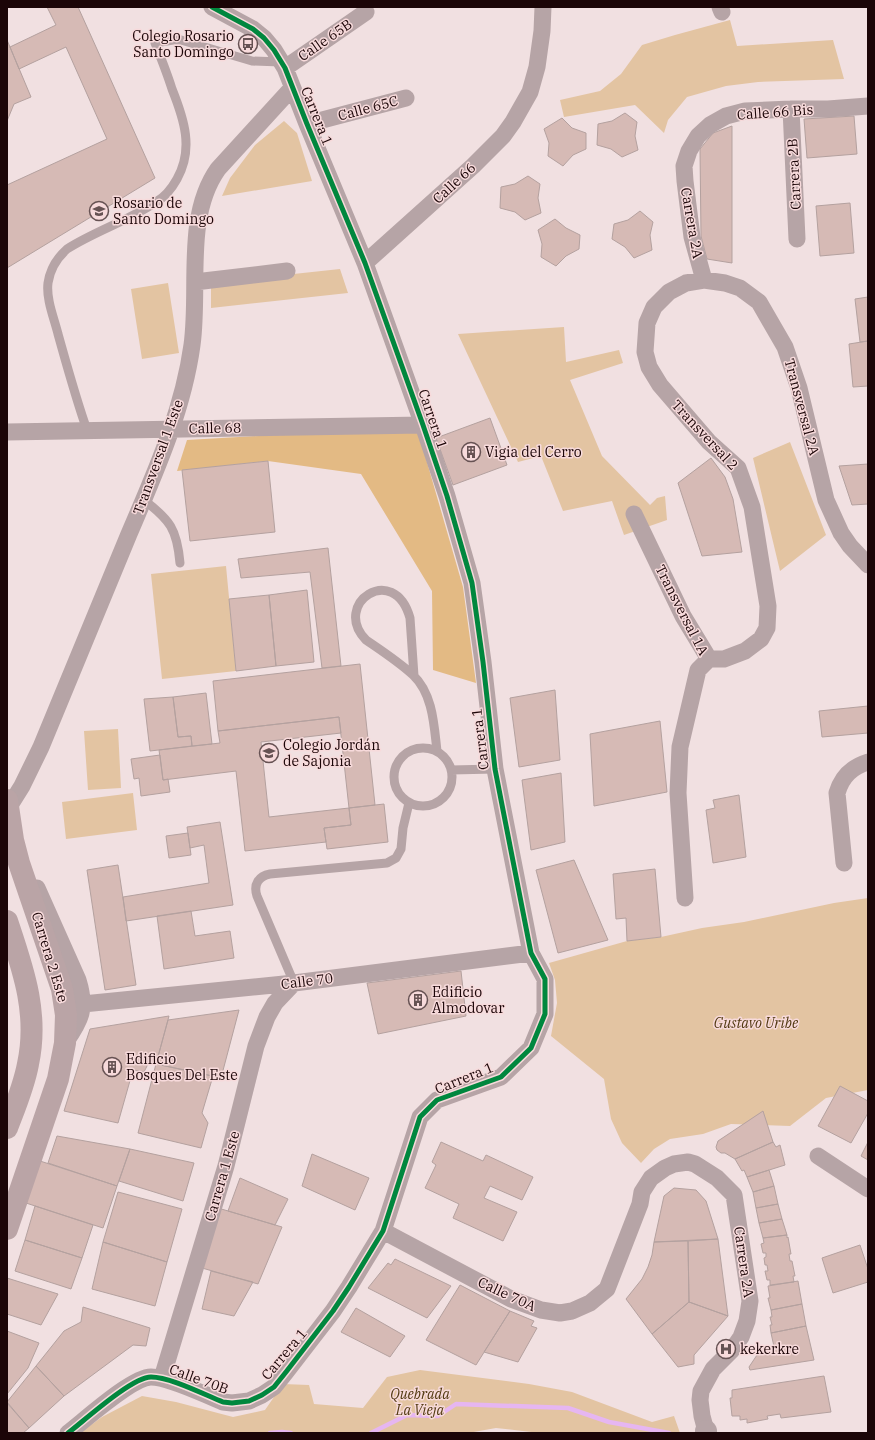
<svg xmlns="http://www.w3.org/2000/svg" width="875" height="1440" font-family="'IBM Plex Serif',serif">
	<style>
		.green { fill: #e3c4a2 }
		.forest { fill: #e3ba84 }
		.lines { fill: none; stroke-linecap: round; stroke-linejoin: round }
		.stream { stroke: #e6b6f1; stroke-width: 4.5 }
		.building { fill: #d6bab5; stroke: #b4a19f }
		.service { stroke: #b6a4a6; stroke-width: 9 }
		.minor { stroke: #b6a4a6; stroke-width: 17 }
		.tertiary { stroke: #b6a4a6; stroke-width: 22 }
		.primary { stroke: #baa4a6; stroke-width: 22 }
		.cycleway-casing { stroke: #f7dadb; stroke-width: 8 }
		.cycleway { stroke: #00873e; stroke-width: 5 }
		.labels { text-anchor: middle; dominant-baseline: central; stroke-width: 3; stroke-linejoin: round; paint-order: stroke }
		.poi-label { font-size: 14px; fill: #1b0507; stroke: #f7dadb; text-anchor: start }
		.street-label { font-size: 14px; fill: #1b0507; stroke: #f7dadb }
		.park-label { font-size: 14px; font-style: italic; fill: #513810; stroke: #f7dadb }
	</style>
	<rect width="100%" height="100%" fill="#f1e0e1"/>
	<path class="green" d="M730,20L737,46L833,40L844,79L758,82L726,86L687,97L668,120L664,133L635,105L564,117L560,100L600,91L621,74L642,45L675,35Z
		M284,121L297,133L312,181L222,196L230,178L255,145Z
		M340,269L348,293L211,308V283Z
		M168,283L179,353L142,359L131,289Z
		M564,327L566,362L619,350L623,363L570,380L602,456L650,505L657,498L665,496L667,520L624,535L612,501L563,511L541,456L518,462L458,334Z
		M790,442L826,535L780,571L753,458Z
		M226,566L236,671L162,679L151,574Z
		M118,729L121,788L88,790L84,731Z
		M133,793L137,830L66,839L62,802Z
		M868,898V1090L826,1098L790,1126L731,1124L703,1134L670,1139L654,1149L641,1163L622,1143L611,1119L604,1079L551,1036L557,1003L555,980L549,963L627,941L661,937L702,928L744,922L834,903Z
		M420,1370L529,1384L572,1392L652,1422L674,1416L680,1433H540L496,1428L468,1433H80L102,1417L142,1396L176,1402L233,1417L265,1410L283,1384L309,1385L314,1404L363,1408L387,1377Z"/>
	<path class="forest" d="M418,431L463,587L476,683L433,670L432,591L361,474L268,461L177,471L187,440L329,432Z"/>
	<g class="lines">
		<path class="stream" d="M270,1433L282,1432L291,1433
			M371,1433L407,1415L438,1416L456,1404L568,1408L609,1422L669,1433"/>
	</g>
	<path class="building" d="M47,7H78L155,178L7,268V185L107,139L66,47L19,69L10,47L56,25Z
		M7,40L31,97L14,104L7,121Z
		M625,113L637,122L635,136L638,150L622,157L611,149L597,145L598,124L612,121Z
		M854,116L857,154L807,158L804,119Z
		M562,118L572,128L586,133V149L573,155L563,166L548,156L549,143L544,129Z
		M732,126V263L707,259L701,236L700,149L713,133Z
		M528,176L540,184L538,198L541,213L525,220L515,212L500,208L501,187L515,184Z
		M850,203L854,253L820,256L816,206Z
		M640,211L653,222L650,235L652,250L634,258L625,247L612,239L614,224L628,220Z
		M555,219L566,228L580,235L579,249L566,256L556,266L541,257L542,244L538,230Z
		M868,297V341L860,342L855,299Z
		M868,341V386L853,387L849,344Z
		M490,418L507,465L453,485L436,438Z
		M711,458L725,477L733,499L742,552L702,556L678,483Z
		M268,461L275,532L190,541L182,470Z
		M868,464V504L852,505L839,466Z
		M328,548L341,666L322,668L310,572L241,578L238,559Z
		M307,590L314,662L276,666L269,595Z
		M269,595L276,666L236,671L229,599Z
		M360,664L375,805L349,808L339,717L218,731L213,681Z
		M555,690L560,760L519,767L510,698Z
		M206,693L212,744L192,746L191,736L178,737L173,697Z
		M173,697L178,737L191,736L192,746L150,751L144,699Z
		M868,706V733L822,737L819,711Z
		M339,717L341,733L261,742L269,817L349,808L351,825L324,828L326,842L245,851L236,771L163,780L159,750L220,743L218,731Z
		M660,721L667,792L594,806L590,734Z
		M160,755L163,780L168,779L170,792L141,796L139,778L134,779L131,759Z
		M561,773L565,842L531,850L522,780Z
		M739,795L746,857L713,863L706,810L715,808L713,800Z
		M384,804L388,842L327,849L324,828L351,825L349,808Z
		M220,822L233,905L126,921L123,897L209,883L204,845L190,848L187,827Z
		M188,833L191,855L169,858L166,836Z
		M574,860L608,940L558,953L536,870Z
		M118,865L136,985L105,990L87,870Z
		M655,869L661,937L627,941L626,918L616,919L613,874Z
		M191,911L195,936L230,931L234,958L164,969L157,916Z
		M461,971L466,1016L378,1034L367,983Z
		M239,1010L221,1078L156,1064L168,1020Z
		M169,1016L156,1064L149,1062L144,1072L133,1070L118,1123L64,1111L90,1029Z
		M156,1064L213,1076L202,1113L208,1123L201,1148L138,1133Z
		M840,1086L868,1101V1113L851,1143L818,1126Z
		M763,1111L773,1142L735,1159L725,1153H721L717,1150L716,1147L718,1141Z
		M57,1136L130,1149L117,1186L48,1163Z
		M441,1142L483,1161L486,1155L533,1177L522,1200L490,1186L484,1198L517,1212L503,1241L453,1218L459,1204L425,1188L436,1165L432,1162Z
		M773,1142L776,1147L780,1145L785,1165L747,1177L744,1170L742,1171L735,1159Z
		M868,1142V1160L861,1156Z
		M130,1149L194,1163L183,1201L119,1181Z
		M312,1154L369,1178L355,1210L302,1186Z
		M40,1161L117,1186L103,1228L26,1203Z
		M769,1170L774,1186L753,1192L747,1177Z
		M240,1178L288,1199L275,1225L228,1211Z
		M774,1186L778,1204L756,1208L753,1192Z
		M674,1188L696,1190L706,1201L718,1239L654,1242L664,1196Z
		M118,1192L182,1209L167,1262L103,1242Z
		M778,1204L782,1219L759,1223L756,1208Z
		M35,1206L93,1225L82,1258L25,1240Z
		M218,1208L282,1227L258,1284L202,1268Z
		M782,1219L787,1235L763,1238L759,1223Z
		M787,1235V1238L788,1237L791,1254H789L790,1261H792L795,1276H793L794,1282L770,1285V1280H767L765,1271H768L767,1265H765L764,1258L766,1257V1253H763L761,1244L764,1243L763,1238Z
		M718,1239L728,1316L689,1302L688,1241Z
		M25,1240L82,1258L71,1289L15,1271Z
		M688,1241L689,1302L652,1334L626,1299L642,1279L648,1267L652,1255L654,1242Z
		M103,1242L167,1262L155,1306L92,1289Z
		M860,1245L868,1269V1282L833,1293L822,1258Z
		M395,1259L451,1286L427,1318L368,1288L388,1263L391,1265Z
		M211,1271L253,1282L234,1316L202,1309Z
		M7,1278L58,1294L41,1325L7,1314Z
		M798,1281L802,1304L771,1310L768,1298H770L768,1286Z
		M460,1285L510,1311L476,1365L426,1340Z
		M689,1302L728,1316L694,1355V1364L678,1367L652,1334Z
		M802,1304L806,1326L771,1333L770,1325H772L770,1317H772L771,1310Z
		M83,1307L150,1328L146,1346L133,1345L64,1396L36,1366L64,1331L81,1322Z
		M356,1308L405,1336L390,1357L341,1332Z
		M510,1311L534,1321L531,1326L537,1328L518,1362L484,1352Z
		M806,1326L814,1360L750,1370L749,1367L757,1355L775,1351L771,1333Z
		M7,1331L39,1343L28,1368L7,1394Z
		M36,1366L64,1396L29,1428L7,1402Z
		M824,1376L831,1412L781,1418L780,1414L767,1416L768,1419L747,1423V1419L740,1420V1416H732L730,1398H732V1390Z
		M7,1403L29,1428L23,1433H7Z"/>
	<g class="lines">
		<path class="service" d="M87,430C76,399 67,366 58,334C54,318 46,299 48,283C50,269 57,258 67,249C95,231 128,221 156,202C165,197 172,188 177,179C194,149 184,119 172,89C167,73 161,58 155,43L173,40H181L252,61L281,62
			M144,500C170,520 177,529 180,563
			M414,676L410,618C394,561 331,604 366,640C382,651 399,662 413,675C433,694 434,725 437,751
			M394 777a29 29 0 1 1 58 0a29 29 0 1 1-58 0Z
			M451,770L495,769
			M294,983L257,896C253,884 259,876 270,874L387,863L396,858L401,849L403,828L409,803"/>
		<path class="minor" d="M720,7L722,12
			M285,68L366,12
			M791,109L797,239
			M307,124L406,98
			M365,263L473,166L503,136L513,122L530,92L537,67L542,31L543,7
			M704,280L692,237L685,181L684,166L689,151L698,136L710,125L726,116L745,111L791,109H828L868,106
			M195,282L287,271
			M7,432L423,425
			M634,514L683,616L709,659
			M709,659H724L745,651L761,639L767,628L768,606L752,507L738,468L709,442L660,385L649,367L645,352L647,323L654,307L669,292L686,283L704,280L725,283L740,288L759,302L785,347L799,388L826,500L841,533L850,546L868,565
			M7,810L22,786L41,747C71,676 100,605 129,534C155,473 183,411 192,345C200,288 184,217 218,169L292,88
			M844,863L837,793C842,776 852,767 868,762
			M37,888L78,980C87,1009 81,1020 65,1043
			M685,898L678,793L680,747L698,670L709,659
			M83,1004L294,983L531,953
			M818,1156L868,1189
			M383,1231L511,1299L541,1310L560,1313L572,1311L590,1303L607,1289L640,1204L642,1192L651,1178L665,1168L674,1164L688,1162L695,1164L717,1178L734,1195L750,1301L747,1321L741,1337L732,1350L713,1369L701,1391L700,1400L702,1416L706,1431L707,1433
			M162,1378L226,1166L256,1046L267,1017L275,1003L294,983
			M68,1433C85,1420 132,1377 151,1377C170,1377 205,1395 223,1402L232,1403L249,1401L262,1395L274,1387L286,1372L333,1311L349,1287L383,1231L420,1117L437,1100L501,1077L531,1048L545,1014V979L531,953L495,769L483,662L472,583L447,496L423,425L365,263L307,124L285,68L274,50L264,38L253,29L212,7"/>
		<path class="tertiary" d="M706,1433V1431"/>
		<path class="primary" d="M7,800L13,840L19,863L62,989L66,1015L65,1043L58,1079L7,1229
			M7,921C23,969 39,1013 28,1064C24,1086 15,1107 7,1128"/>
		<defs>
			<path id="cycleway" d="M68,1433C85,1420 132,1377 151,1377C170,1377 205,1395 223,1402L232,1403L249,1401L262,1395L274,1387L286,1372L333,1311L349,1287L383,1231L420,1117L437,1100L501,1077L531,1048L545,1014V979L531,953L495,769L483,662L472,583L447,496L423,425L365,263L307,124L285,68L274,50L264,38L253,29L212,7"/>
		</defs>
		<use href="#cycleway" class="cycleway-casing"/>
		<use href="#cycleway" class="cycleway"/>
	</g>
	<defs>
		<symbol id="bus-ring" viewBox="-11 -11 22 22"><circle r="9.5" fill="#f7dadb" stroke="#665253" stroke-width="1.5"/><path d="M-5-6H5V4H4V6H2V4H-2V6H-4V4H-5ZM-3.5-4V0h7V-4ZM-3.5 1.2v1.5H-2V1.2ZM2 1.2v1.5H3.5V1.2Z" fill="#665253"/></symbol>
		<symbol id="school-ring" viewBox="-11 -11 22 22"><circle r="9.5" fill="#f7dadb" stroke="#665253" stroke-width="1.5"/><path d="M0-5L7-2L0 1L-7-2ZM-4 1L0 2.5L4 1V4Q0 6-4 4Z" fill="#665253"/></symbol>
		<symbol id="building-ring" viewBox="-11 -11 22 22"><circle r="9.5" fill="#f7dadb" stroke="#665253" stroke-width="1.5"/><path d="M-4-6H4V6H1V3H-1V6H-4ZM-2.5-4.3h1.7v1.8h-1.7ZM.8-4.3h1.7v1.8H.8ZM-2.5-1h1.7V.8h-1.7ZM.8-1h1.7V.8H.8Z" fill="#665253"/></symbol>
		<symbol id="hospital-ring" viewBox="-11 -11 22 22"><circle r="9.5" fill="#f7dadb" stroke="#665253" stroke-width="1.5"/><path d="M-5-5h3v3.5h4V-5h3V5h-3V1.5h-4V5h-3Z" fill="#665253"/></symbol>
	</defs>
	<g fill-rule="evenodd">
		<use href="#bus-ring" x="237" y="33" width="22" height="22"/>
		<use href="#school-ring" x="88" y="200" width="22" height="22"/>
		<use href="#building-ring" x="460" y="441" width="22" height="22"/>
		<use href="#school-ring" x="258" y="742" width="22" height="22"/>
		<use href="#building-ring" x="407" y="989" width="22" height="22"/>
		<use href="#building-ring" x="101" y="1056" width="22" height="22"/>
		<use href="#hospital-ring" x="715" y="1338" width="22" height="22"/>
	</g>
	<g class="labels">
		<g class="poi-label">
			<text x="234" y="36" text-anchor="end">Colegio Rosario<tspan x="234" dy="16">Santo Domingo</tspan></text>
			<text x="113" y="203">Rosario de<tspan x="113" dy="16">Santo Domingo</tspan></text>
			<text x="485" y="452">Vigia del Cerro</text>
			<text x="283" y="745">Colegio Jordán<tspan x="283" dy="16">de Sajonia</tspan></text>
			<text x="432" y="992">Edificio<tspan x="432" dy="16">Almodovar</tspan></text>
			<text x="126" y="1059">Edificio<tspan x="126" dy="16">Bosques Del Este</tspan></text>
			<text x="740" y="1349">kekerkre</text>
		</g>
		<g class="street-label">
			<text transform="translate(325 40) rotate(-35)">Calle 65B</text>
			<text transform="translate(368 108) rotate(-15)">Calle 65C</text>
			<text transform="translate(775 112) rotate(-4)">Calle 66 Bis</text>
			<text transform="translate(317 116) rotate(68)">Carrera 1</text>
			<text transform="translate(794 174) rotate(-93)">Carrera 2B</text>
			<text transform="translate(454 183) rotate(-43)">Calle 66</text>
			<text transform="translate(692 223) rotate(80)">Carrera 2A</text>
			<text transform="translate(802 407) rotate(75)">Transversal 2A</text>
			<text transform="translate(433 419) rotate(71)">Carrera 1</text>
			<text transform="translate(215 428) rotate(-1)">Calle 68</text>
			<text transform="translate(705 435) rotate(47)">Transversal 2</text>
			<text transform="translate(158 457) rotate(-70)">Transversal 1 Este</text>
			<text transform="translate(682 610) rotate(63)">Transversal 1A</text>
			<text transform="translate(480 739) rotate(-97)">Carrera 1</text>
			<text transform="translate(50 957) rotate(73)">Carrera 2 Este</text>
			<text transform="translate(307 981) rotate(-7)">Calle 70</text>
			<text transform="translate(464 1078) rotate(-22)">Carrera 1</text>
			<text transform="translate(222 1176) rotate(-74)">Carrera 1 Este</text>
			<text transform="translate(744 1262) rotate(82)">Carrera 2A</text>
			<text transform="translate(507 1294) rotate(25)">Calle 70A</text>
			<text transform="translate(284 1354) rotate(-50)">Carrera 1</text>
			<text transform="translate(199 1379) rotate(20)">Calle 70B</text>
		</g>
		<g class="park-label">
			<text x="756" y="1023">Gustavo Uribe</text>
			<text x="420" y="1394">Quebrada<tspan x="420" dy="16">La Vieja</tspan></text>
		</g>
	</g>
	<rect width="875" height="1440" fill="none" stroke="#1b0507" stroke-width="16"/>
</svg>
